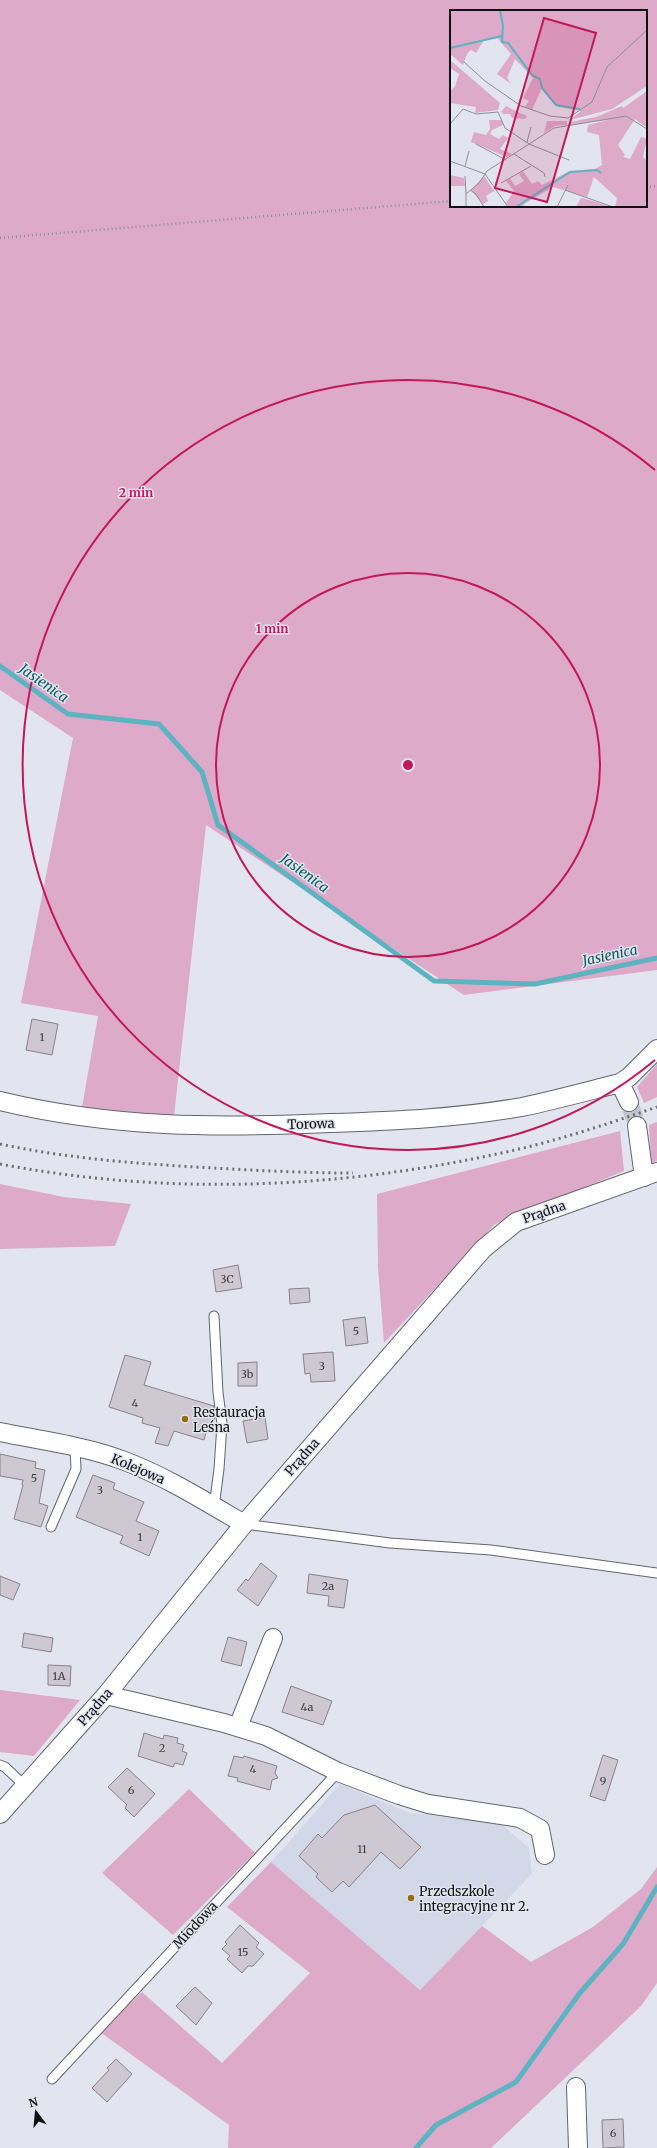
<svg xmlns="http://www.w3.org/2000/svg" width="657" height="2148" font-family="Merriweather,serif">
	<style>
		.built { fill: #d3d8e9 }
		.green { fill: #ddaac9; fill-rule: evenodd }
		.lines { fill: none; stroke-linecap: round; stroke-linejoin: round }
		.stream { stroke: #5db4c0; stroke-width: 5 }
		.building { fill: #cdc8d2; stroke: #86818a }
		.street-tunnel { stroke: #c2c5ce; stroke-width: 18; stroke-dasharray: 18 9; stroke-linecap: butt }
		.lane-casing { stroke: #63656e; stroke-width: 11 }
		.street-casing { stroke: #63656e; stroke-width: 20 }
		.path { stroke: #8e9097; stroke-width: 2.5; stroke-dasharray: 1 3; stroke-linecap: butt }
		.lane { stroke: #fff; stroke-width: 9 }
		.street { stroke: #fff; stroke-width: 18 }
		.rail { stroke: #6d6f75; stroke-width: 3; stroke-dasharray: 2 4; stroke-linecap: butt }
		.ring { fill: none; stroke: #c2185b; stroke-width: 2 }
		.poi-dot { fill: #946e17; stroke: #e2e5ef; stroke-width: 1.5 }
		.labels { text-anchor: middle; dominant-baseline: central; stroke-width: 3; stroke-linejoin: round; paint-order: stroke }
		.number-label { font-size: 11px; fill: #3e3e43 }
		.street-label { font-size: 13px; fill: #0f1013; stroke: #e2e5ef }
		.poi-label { font-size: 13px; fill: #0f1013; stroke: #e2e5ef; text-anchor: start }
		.water-label { font-size: 14px; font-style: italic; fill: #0f5a64; stroke: #e2e5ef }
		.inset-river { fill: none; stroke: #5db4c0; stroke-width: 2 }
		.inset-road { fill: none; stroke: #8e9097; stroke-width: 1 }
		.view { fill: #c2185b; fill-opacity: 0.15; stroke: #c2185b; stroke-width: 2 }
		.inset-edge { fill: none; stroke: #0f1013; stroke-width: 2 }
		.centre { fill: #c2185b; stroke: #e2e5ef; stroke-width: 2 }
		.ring-label { font-size: 12px; text-anchor: middle; font-weight: bold; fill: #c2185b; stroke: #e2e5ef; stroke-width: 3; stroke-linejoin: round; paint-order: stroke }
	</style>
	<rect width="100%" height="100%" fill="#e2e5ef"/>
	<path class="built" d="M340,1784L410,1813L500,1823L529,1848L532,1874L420,1990L271,1862Z"/>
	<path class="green" d="M0,0H657V970L464,995L206,825L174,1116L82,1107L98,1016L21,1003L73,738L0,690ZM451,11H646V206H451Z
		M657,1064V1097L644,1103L637,1087Z
		M657,1122V1161L651,1163L649,1125Z
		M620,1131L624,1171L495,1224L384,1343L378,1268L377,1194Z
		M0,1184L64,1197L131,1204L115,1246L0,1249Z
		M0,1690L80,1700L34,1756L0,1752Z
		M189,1789L255,1853L173,1935L102,1873Z
		M271,1862L420,1990L482,1926L531,1962L593,1927L641,1889L657,1867V1983L641,2006L491,2148H228L229,2125L100,2032L142,1992L222,2063L310,1973L227,1907Z"/>
	<g class="lines">
		<path class="stream" d="M0,666L68,714L159,724L202,772L218,825L434,981L535,984L657,958
			M416,2148L436,2125L516,2082L579,1994L623,1944L657,1887"/>
	</g>
	<path class="building" d="M32,1019L58,1024L52,1055L26,1050Z
		M238,1265L242,1288L216,1292L213,1270Z
		M309,1288L310,1302L290,1304L289,1289Z
		M365,1317L368,1343L346,1346L343,1320Z
		M333,1352L335,1381L311,1382L310,1373L305,1374L303,1354Z
		M125,1355L151,1362L144,1385L214,1406L211,1415L215,1417L211,1431L207,1429L204,1440L174,1431L168,1446L155,1443L160,1428L142,1423L143,1418L109,1407Z
		M257,1362V1386H238V1363Z
		M265,1417L268,1439L247,1443L243,1421Z
		M0,1454L36,1462L35,1468L45,1470L39,1503L48,1506L41,1527L14,1519L23,1485H22L23,1480L0,1476Z
		M93,1475L115,1483L113,1489L144,1502L136,1521L159,1531L149,1556L120,1543L123,1536L76,1517Z
		M261,1563L277,1576L258,1606L237,1590L246,1579L248,1581Z
		M309,1574L348,1580L344,1608L328,1606L329,1596L307,1593Z
		M0,1576L20,1584L13,1600L0,1595Z
		M24,1633L53,1638L51,1652L22,1647Z
		M228,1637L247,1642L241,1666L221,1661Z
		M48,1665L71,1666L70,1686L48,1685Z
		M291,1686L332,1701L323,1725L282,1712Z
		M144,1733L163,1739L164,1735L178,1738L177,1743L184,1745L182,1751L187,1753L183,1765L175,1763L173,1767L138,1756Z
		M603,1755L618,1760L605,1801L590,1796Z
		M234,1756L243,1758L244,1756L277,1766L275,1773L278,1778L272,1780L270,1790L237,1781L238,1778L228,1776Z
		M127,1768L155,1794L134,1817L125,1808L127,1805L108,1787Z
		M375,1805L421,1847L400,1869L381,1852L349,1887L343,1881L332,1892L316,1877L318,1874L299,1856L318,1834L322,1838L344,1815Z
		M240,1925L259,1943L256,1947L264,1954L253,1966H248L242,1973L227,1959L230,1956L222,1949L227,1944L225,1942Z
		M195,1987L212,2003L196,2025L176,2006Z
		M116,2059L132,2074L107,2102L92,2088L109,2070L107,2068Z
		M623,2119L624,2147L603,2148L602,2120Z"/>
	<g class="lines">
		<path class="street-tunnel" d="M629,1102L637,1126"/>
		<defs>
			<path id="lane" d="M214,1316L218,1392L222,1424L219,1469L214,1507
				M244,1524L390,1543L491,1550L657,1573
				M51,1527L76,1469L75,1448
				M0,1765L5,1767L25,1786
				M52,2079L338,1772"/>
			<path id="street" d="M620,1083L629,1102
				M0,1101C112,1128 217,1128 331,1123C395,1121 459,1118 522,1107C555,1100 588,1091 620,1083L629,1077L657,1049
				M637,1126L644,1177
				M0,1432C39,1440 85,1446 122,1460C165,1476 205,1501 244,1524
				M106,1695L224,1723L266,1736L338,1772L399,1795L428,1804L520,1818L540,1829L545,1855
				M238,1727L273,1638
				M0,1814L106,1695L244,1524L483,1249L516,1222L657,1172
				M576,2087L578,2148"/>
		</defs>
		<use href="#lane" class="lane-casing"/>
		<use href="#street" class="street-casing"/>
		<path class="path" d="M646,187L657,186
			M0,238L451,201"/>
		<use href="#lane" class="lane"/>
		<use href="#street" class="street"/>
		<path class="rail" d="M0,1144C65,1158 130,1163 196,1167C248,1170 301,1173 353,1173
			M0,1164C168,1196 339,1189 506,1152C557,1141 607,1124 657,1107"/>
	</g>
	<g class="ring">
		<circle cx="408" cy="765" r="192"/>
		<path d="M655 1060A385 385 0 1 1 655 470"/>
	</g>
	<g class="poi-dot">
		<circle cx="185" cy="1419" r="4"/>
		<circle cx="411" cy="1898" r="4"/>
	</g>
	<g class="labels">
		<g class="number-label">
			<text x="42" y="1037">1</text>
			<text x="227" y="1279">3C</text>
			<text x="356" y="1331">5</text>
			<text x="322" y="1366">3</text>
			<text x="247" y="1374">3b</text>
			<text x="135" y="1403">4</text>
			<text x="34" y="1478">5</text>
			<text x="100" y="1490">3</text>
			<text x="140" y="1537">1</text>
			<text x="328" y="1586">2a</text>
			<text x="59" y="1676">1A</text>
			<text x="307" y="1707">4a</text>
			<text x="162" y="1748">2</text>
			<text x="253" y="1769">4</text>
			<text x="603" y="1781">9</text>
			<text x="131" y="1790">6</text>
			<text x="362" y="1849">11</text>
			<text x="243" y="1952">15</text>
			<text x="613" y="2133">6</text>
		</g>
		<g class="street-label">
			<text transform="translate(311 1124) rotate(-2)">Torowa</text>
			<text transform="translate(544 1212) rotate(-19)">Prądna</text>
			<text transform="translate(302 1457) rotate(-49)">Prądna</text>
			<text transform="translate(138 1469) rotate(23)">Kolejowa</text>
			<text transform="translate(95 1707) rotate(-49)">Prądna</text>
			<text transform="translate(195 1925) rotate(-47)">Miodowa</text>
		</g>
		<g class="poi-label">
			<text x="193" y="1412">Restauracja<tspan x="193" dy="15">Leśna</tspan></text>
			<text x="419" y="1891">Przedszkole<tspan x="419" dy="15">integracyjne nr 2.</tspan></text>
		</g>
		<g class="water-label">
			<text transform="translate(44 683) rotate(35)">Jasienica</text>
			<text transform="translate(305 873) rotate(36)">Jasienica</text>
			<text transform="translate(610 955) rotate(-12)">Jasienica</text>
		</g>
	</g>
	<g transform="translate(450 10)">
		<rect width="197" height="197" fill="#e2e5ef"/>
		<path d="M0,0H197V76L162,99L120,110L131,101L108,97L92,78L82,100L75,97L79,91L73,88L83,68L65,49L57,68L61,74L47,64L61,44L47,28L34,30L26,43L21,40L17,44L13,55L0,44ZM0,50L50,93L48,100L25,103L26,97L0,93V82L5,76L9,64L0,58ZM197,81V118L185,109L168,135L175,145L173,147L180,149L191,127L197,129L193,147L197,151V197H165L167,188L144,167L137,187L103,177L74,194L73,197H59L56,193L64,181L56,171L60,168L65,176L74,171L69,164L73,161L82,174L88,171L92,175L120,161L145,159L152,155L149,125L137,122L138,115L158,110L119,115L120,112L146,107L172,96L173,98ZM56,96L72,104L77,106L75,109L62,108L60,104H54L51,102ZM39,110H52L53,115L42,120L40,124L49,129L53,125L58,128L50,139L62,144L57,147L21,132L24,122L36,125L40,119ZM97,111H117V115L105,116L94,123ZM0,165L14,168L15,176H0ZM34,166L44,181L36,186L38,191L33,194L21,180ZM131,188L143,191L161,197H126Z" fill="#ddaac9"/>
		<path class="inset-river" d="M50,0L53,16L52,32L58,33L83,66L90,69L92,78L106,95L130,99M0,38L52,26M66,197L120,162L147,160L151,163"/>
		<path class="inset-road" d="M14,52L35,71L71,96L100,106L118,108L142,92L157,57L197,20M0,114L13,99L26,104L48,102L55,118L79,134L119,150M77,132L81,117M26,134L56,150M64,144L94,163L95,167M0,151L35,164L58,197M15,156L19,141M15,166L16,184M51,173L81,156M20,180L26,184L34,197M115,180L163,197M16,197V184L29,173L37,161L104,118L176,106L197,119M107,197L118,175"/>
		<path class="view" d="M94,8L146,23L97,192L45,178Z"/>
		<rect width="197" height="197" class="inset-edge"/>
	</g>
	<circle cx="408" cy="765" r="6" class="centre"/>
	<g class="ring-label">
		<text x="136" y="497">2 min</text>
		<text x="272" y="633">1 min</text>
	</g>
	<g transform="translate(36 2112) rotate(344)" stroke="#e2e5ef" stroke-width="3" paint-order="stroke">
	<path d="M0-3L7 15L0 10L-7 15Z" fill="#0f1013"/>
	<text y="-6" font-size="11" font-weight="bold" text-anchor="middle" fill="#0f1013">N</text>
	</g>
</svg>
